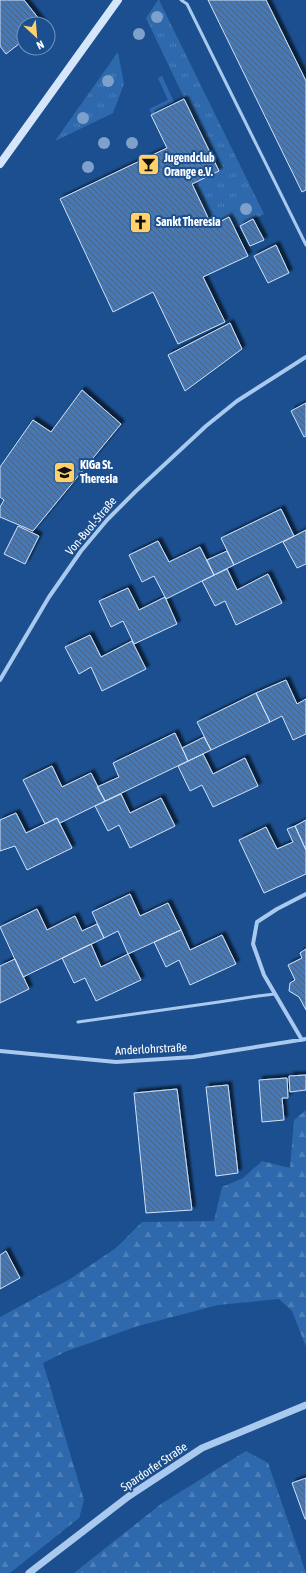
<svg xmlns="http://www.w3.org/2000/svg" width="306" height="1573" font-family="'Asap Condensed',sans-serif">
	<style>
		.grass { fill: url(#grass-tufts) }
		.forest { fill: url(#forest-firs) }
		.building { fill: url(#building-back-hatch); stroke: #cfe3fa; filter: url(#shadow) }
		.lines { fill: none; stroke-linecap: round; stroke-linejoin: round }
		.service { stroke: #a9c9ee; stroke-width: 3 }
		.minor { stroke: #a9c9ee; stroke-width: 4 }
		.tertiary { stroke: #a9c9ee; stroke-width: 7 }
		.secondary { stroke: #d6e6fa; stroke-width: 8 }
		.tree { fill: #7ea0ca }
		.labels { text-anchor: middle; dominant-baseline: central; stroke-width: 4; stroke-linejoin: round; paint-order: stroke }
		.poi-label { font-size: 12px; font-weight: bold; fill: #fff; stroke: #1b4f8f; text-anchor: start }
		.street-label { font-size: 12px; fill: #fff; stroke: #1b4f8f }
	</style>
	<defs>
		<pattern id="grass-tufts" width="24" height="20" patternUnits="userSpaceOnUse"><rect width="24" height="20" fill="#2e69ad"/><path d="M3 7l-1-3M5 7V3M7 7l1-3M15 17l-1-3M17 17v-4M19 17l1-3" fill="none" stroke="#4d80b9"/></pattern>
		<pattern id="forest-firs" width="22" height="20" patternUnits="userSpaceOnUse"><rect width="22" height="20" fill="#2e69ad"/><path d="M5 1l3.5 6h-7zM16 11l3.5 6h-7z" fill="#4d80b9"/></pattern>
		<pattern id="building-back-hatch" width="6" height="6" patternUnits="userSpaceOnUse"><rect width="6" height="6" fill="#4478b7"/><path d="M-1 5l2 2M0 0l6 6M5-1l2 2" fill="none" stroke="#486282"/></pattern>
		<filter id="shadow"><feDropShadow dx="3.5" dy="-3.5" stdDeviation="1" flood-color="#0009"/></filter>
	</defs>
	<rect width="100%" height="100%" fill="#1b4f8f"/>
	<path class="grass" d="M158,0H159L264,214L235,228L229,217L212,226L192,184L219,171L146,18Z
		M118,52L124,84L113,113L55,141Z
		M162,76L174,102L152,114L149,109L168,100L158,78Z"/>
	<path class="forest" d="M306,1110V1347L292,1311L279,1299L218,1305L138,1326L67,1351L43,1363L84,1500L79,1518L10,1573H0V1317L70,1279L116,1248L142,1222L214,1221L222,1187L243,1178L262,1161L290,1168L294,1120Z
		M246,1451L268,1463L306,1573H74L161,1504Z"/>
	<path class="building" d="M0,0H24L43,24H24V40L6,54L0,46Z
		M208,0H266L306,81V190L302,192Z
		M184,99L219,171L192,184L212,226L229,217L248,256L203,277L225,322L178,344L153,292L113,312L60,199L167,148L151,115Z
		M253,219L264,240L250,246L240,226Z
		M276,245L289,273L268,283L254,256Z
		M230,323L242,349L185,391L168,355Z
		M82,390L121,424L33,531L0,517V507L4,500L0,497V467L33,420L51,432Z
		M306,403V436L304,437L291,411Z
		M281,509L294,536L234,565L221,538Z
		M18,526L39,536L25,564L4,554Z
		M306,530V564L297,568L283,542Z
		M158,541L169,562L200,547L214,575L166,599L154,576L142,582L129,555Z
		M227,551L234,565L214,575L207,560Z
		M227,569L237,590L268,574L282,603L236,625L225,601L215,606L202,581Z
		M128,588L139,610L165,597L177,624L134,644L123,621L111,627L99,601Z
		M90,635L101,657L132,641L146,669L102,691L91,667L79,674L65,647Z
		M286,680L297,704L306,699V734L293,740L282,716L270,722L256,693Z
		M256,693L270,722L211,750L197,722Z
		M175,733L188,761L105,801L97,787L119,777L113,763Z
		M204,737L211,750L188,761L182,748Z
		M203,754L213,774L245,758L258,786L213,807L202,785L190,791L178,766Z
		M52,766L62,787L91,773L105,801L60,823L57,818L45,824L23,780Z
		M121,794L130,813L161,798L175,826L130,848L119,825L108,831L95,806Z
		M16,813L26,833L57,818L72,848L27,870L15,846L0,851V820Z
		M306,820V850L295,826Z
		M295,826L306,850V874L264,893L239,840L266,827L277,849L293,842L287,829Z
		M130,894L140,916L168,903L181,930L128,954L118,931L104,938L92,912Z
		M37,909L47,930L75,916L82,931L97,924L104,938L23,977L0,927Z
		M181,930L190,950L222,935L236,964L190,985L179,960L166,967L154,942Z
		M91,944L101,967L128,954L141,980L96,1001L85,978L74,983L62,958Z
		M306,949V1010L299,997L289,991L290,983L295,980L288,965L302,958L300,953Z
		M15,959L29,989L0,1003V966Z
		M306,1075V1090L290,1092L289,1076Z
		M287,1078L288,1098H282L284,1120L262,1122L259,1080Z
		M228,1085L238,1173L216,1176L206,1087Z
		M177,1089L192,1210L146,1213L134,1093Z
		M6,1251L20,1278L0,1289V1255Z
		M306,1478V1519H305L292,1483Z"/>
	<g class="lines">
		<path class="service" d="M181,0L187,4L306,245
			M78,1022L219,1002L258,996L275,994"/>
		<path class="minor" d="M0,680L49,597L81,551L107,520L136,491L206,426L237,401L306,357
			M302,1040L264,975L253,944L257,922L277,909L306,894
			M0,1051L116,1062L193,1057L306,1039"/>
		<path class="tertiary" d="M29,1573L129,1496L202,1448L306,1405"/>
		<path class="secondary" d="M0,164L118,0"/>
	</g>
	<g class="tree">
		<circle cx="157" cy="17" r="6"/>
		<circle cx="139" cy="34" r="6"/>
		<circle cx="108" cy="81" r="6"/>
		<circle cx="83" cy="118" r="6"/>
		<circle cx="104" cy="143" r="6"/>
		<circle cx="132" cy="143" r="6"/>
		<circle cx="88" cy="167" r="6"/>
		<circle cx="246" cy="209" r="6"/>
	</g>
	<defs>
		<symbol id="bar-square" viewBox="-11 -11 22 22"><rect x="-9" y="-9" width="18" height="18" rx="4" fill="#ffd166" stroke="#1b4f8f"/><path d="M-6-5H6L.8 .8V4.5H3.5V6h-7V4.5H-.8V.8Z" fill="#111"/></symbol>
		<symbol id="church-square" viewBox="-11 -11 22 22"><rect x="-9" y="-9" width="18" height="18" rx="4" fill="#ffd166" stroke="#1b4f8f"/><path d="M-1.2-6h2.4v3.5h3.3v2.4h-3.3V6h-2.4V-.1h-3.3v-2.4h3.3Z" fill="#111"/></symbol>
		<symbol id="school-square" viewBox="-11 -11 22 22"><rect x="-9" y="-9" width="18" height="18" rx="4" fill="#ffd166" stroke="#1b4f8f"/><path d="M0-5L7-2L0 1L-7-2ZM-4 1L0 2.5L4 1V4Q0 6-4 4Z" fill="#111"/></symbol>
	</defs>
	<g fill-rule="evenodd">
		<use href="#bar-square" x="136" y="152" width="25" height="25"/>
		<use href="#church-square" x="128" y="210" width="25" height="25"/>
		<use href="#school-square" x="52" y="460" width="25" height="25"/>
	</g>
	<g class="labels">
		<g class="poi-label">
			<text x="164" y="158">Jugendclub<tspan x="164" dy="14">Orange e.V.</tspan></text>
			<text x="156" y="222">Sankt Theresia</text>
			<text x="80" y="465">KiGa St.<tspan x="80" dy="14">Theresia</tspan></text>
		</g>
		<g class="street-label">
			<text transform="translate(91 526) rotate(-50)">Von-Buol-Straße</text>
			<text transform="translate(151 1049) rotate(-3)">Anderlohrstraße</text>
			<text transform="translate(154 1467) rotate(-34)">Spardorfer Straße</text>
		</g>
	</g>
	<g transform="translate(36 36) rotate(154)"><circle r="19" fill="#1b4f8f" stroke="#7695bc"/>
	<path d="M0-3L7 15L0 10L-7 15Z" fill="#ffd166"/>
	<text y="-6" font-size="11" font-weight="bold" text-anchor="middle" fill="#ffffff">N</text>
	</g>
</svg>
